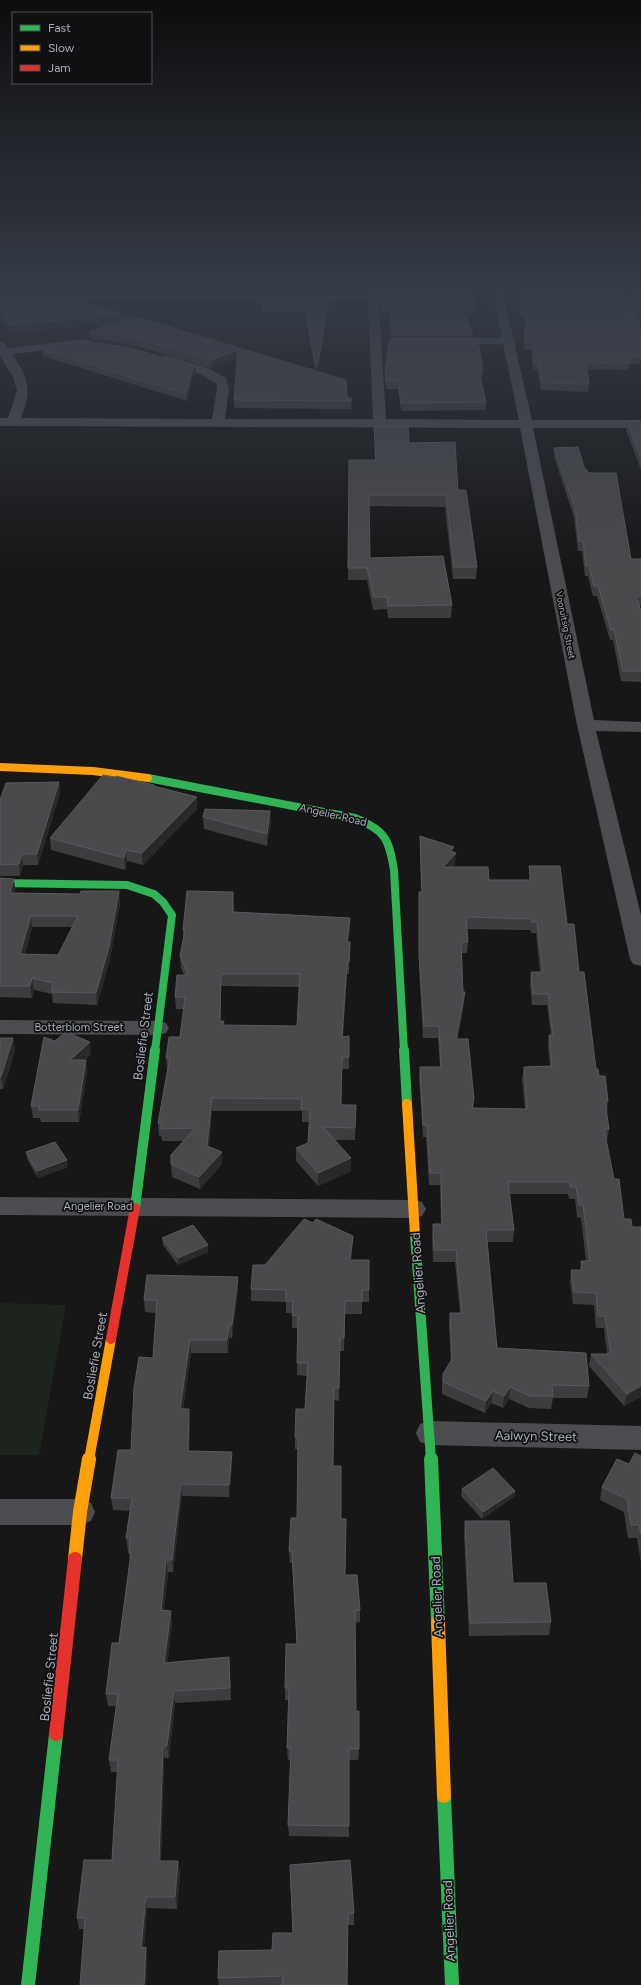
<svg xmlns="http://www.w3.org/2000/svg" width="641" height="1985" font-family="Figtree,sans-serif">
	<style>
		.green { fill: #1d241e }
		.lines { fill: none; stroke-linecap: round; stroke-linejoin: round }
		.street { fill: #4b4c50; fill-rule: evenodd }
		.fast-far2 { stroke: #30b455; stroke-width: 8 }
		.fast-far1 { stroke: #30b455; stroke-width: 10 }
		.fast { stroke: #30b455; stroke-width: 14 }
		.slow-far2 { stroke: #ff9f0a; stroke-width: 8 }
		.slow-far1 { stroke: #ff9f0a; stroke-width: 10 }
		.slow { stroke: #ff9f0a; stroke-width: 14 }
		.jam-far1 { stroke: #e5322d; stroke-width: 10 }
		.jam { stroke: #e5322d; stroke-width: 14 }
		.wall { fill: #3d3d3f; fill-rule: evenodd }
		.shaded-wall { fill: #29292a }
		.building { fill: #49494c; stroke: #58595d; fill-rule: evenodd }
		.labels { text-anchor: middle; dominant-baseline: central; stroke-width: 3.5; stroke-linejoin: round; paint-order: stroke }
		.far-street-label { font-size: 9px; fill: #a8adb8; stroke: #111113 }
		.street-label { font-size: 11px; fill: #a8adb8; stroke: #111113 }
		.near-street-label { font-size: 13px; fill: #a8adb8; stroke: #111113 }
	</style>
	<rect width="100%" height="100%" fill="#171717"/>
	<path class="green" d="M0,1303L66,1305L39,1455H0Z"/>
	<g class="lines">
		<path class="street" d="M368,290H378L386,419L519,420L503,344H448L442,341L448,338H502L492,290H502L532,420H641V428H533L594,720L641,722V732L596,731L641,915V966L633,964L630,959L577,725L520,428L0,426V418H8L17,391L13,377L0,356V341L4,343L8,348L86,339L90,341L92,343L90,345L12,354C29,379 32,390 21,418L212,419L217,389L216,383L200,374L162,362L160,359L166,355L208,368L226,378L229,389L225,419H373L368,301H0V295H368Z
			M615,290H625L641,324V339L635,336Z
			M0,1020L158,1021L166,1023L169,1028L166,1033L158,1035L0,1034Z
			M0,1197L413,1200L422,1202L426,1209L422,1216L413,1218L0,1215Z
			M430,1421L641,1426V1450L430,1445L420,1442L416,1433L420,1424Z
			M0,1499H80L91,1503L95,1512L91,1521L80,1525H0Z"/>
		<path class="fast-far2" d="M148,778L355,818C385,830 389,839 394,870L404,1051
			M0,883L127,885L154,894L163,902L172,915L155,1051"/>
		<path class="fast-far1" d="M404,1050L407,1104
			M135,1208L155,1050
			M415,1235L431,1460"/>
		<path class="fast" d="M431,1459L438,1622
			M444,1796L452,1985
			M28,1985L56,1734"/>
		<path class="slow-far2" d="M0,767L93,771L148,778"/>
		<path class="slow-far1" d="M407,1104L415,1235
			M89,1460L111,1339"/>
		<path class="slow" d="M75,1559L80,1512L89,1459
			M438,1622L444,1796"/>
		<path class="jam-far1" d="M111,1339L135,1208"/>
		<path class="jam" d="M56,1734L75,1559"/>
	</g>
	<path class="wall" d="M0,290H25V294H0Z
		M262,290H331V294H262Z
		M360,290H368L366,294H360Z
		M379,290H473L475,309V313H462L473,332L472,336H391L392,331L390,330V326L392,314L381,313Z
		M512,290H618L634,330L641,333V364H629L628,370L587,369L589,384L588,392L541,390L537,370L533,369L532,350H524L525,316H519V298Z
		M627,290H641V321Z
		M0,296L121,321L133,316L352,399L351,409L234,408V400L237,358L211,368L148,349L111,341L90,339L89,332L114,323L11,332L4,318H0Z
		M262,297L329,302L318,369H315L305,312L262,313Z
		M42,350L196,374L193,375L187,401L43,356Z
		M385,368L483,369V377H480L486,402L485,410L401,411L398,389H386Z
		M627,421H641V470L626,430Z
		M374,427L409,443L458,490L477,567L476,579H453L445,507L369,506L370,558L452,605L451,618H388L387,609L373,610L367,580H348L349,460H375Z
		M554,448L585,470L588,473L631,559H641V606H639L641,611V682L621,681L613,640H610L597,596H593L588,576H585L582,551H578L574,517L554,457Z
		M59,782L60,793L38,865H23L20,876H0V800Z
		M154,786L197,797V809L143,865L127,861L125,870L51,850L50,838Z
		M203,817L271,823L267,846L204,829Z
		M420,836L454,853L455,864L453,867L489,880H529V866L567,924L579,972L596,1069L608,1101L607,1113L609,1129L607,1141H606L641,1397L624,1406L589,1366L591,1354H607L604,1328H596L594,1305L573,1304L570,1282L571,1270H580L581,1261H586L581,1218L577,1217L575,1199H569L568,1194H509L514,1230L513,1242H487L497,1348L589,1386L587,1398H553L551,1409L529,1408L509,1399L503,1408L491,1403L485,1413L442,1394V1386L443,1374L451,1362L449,1325L450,1313H460L455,1262H433L432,1236L433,1224H441L440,1185H429L426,1137H423L419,1078L420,1067H440L438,1038H423L419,967V892H421L420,847ZM467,929L530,930L531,933H536L540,972H531L530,984L532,1005H547L551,1035H549L548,1046L550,1066L524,1067L522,1079L525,1109L474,1108L458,1039L464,1003L463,992L461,953H467L468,942Z
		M0,878L14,879L15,891V893L80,894L119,891L120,903L110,959L97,1005L53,1003L52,994L34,990L32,998L0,997ZM32,927H72L58,955L25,954Z
		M234,903V912L350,918V930L348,942H350L349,974H347L343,1037L349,1036V1069H341V1105H356L355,1140H334L351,1158V1171L318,1186L296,1161V1148L308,1143L309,1122H302V1111H212L209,1146L222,1164L200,1189L172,1177L171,1164L184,1141H162L161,1136H159L158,1123L167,1070L166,1058L180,1037L184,1009H176L175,997L184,975L181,968L180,956L183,940V930ZM221,986L299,987L297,1026L224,1025L221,1021Z
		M0,1038H13L15,1051L3,1089H0Z
		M55,1041L91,1054L85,1060L87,1072L79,1122H41L40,1118H33L31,1106Z
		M26,1152L68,1167L38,1178L27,1159Z
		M313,1223L353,1236L351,1260L369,1290V1302H362V1314H345L344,1351H340L339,1401L334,1400L333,1466L341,1519L345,1575L360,1610V1622L355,1623L356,1711L359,1749L358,1760H349V1837L289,1836L288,1825L291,1760H288L287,1748L289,1700H285V1688L297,1644L292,1563H290L289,1551L297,1518L298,1449H295V1437L305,1409L307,1376L297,1375L298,1328H292V1313H286V1302L251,1301V1289Z
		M162,1238L208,1252L178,1265L163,1245Z
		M238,1277V1290L232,1338H229L228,1353H191L183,1409L190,1422L189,1451L232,1465L229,1497L182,1496L173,1572H168L164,1610L172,1623L167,1663L229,1657L231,1700L175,1703L169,1758H164L161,1861H178L180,1873L177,1909L147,1908L144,1947H146L147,1959L146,1985H80L85,1929H79L77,1918L112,1860L118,1772H111L109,1760L116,1706H108L106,1694L119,1643L130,1560L129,1551H128L126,1538L130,1511L113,1510L111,1498L131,1450L153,1358L156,1313L145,1312L144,1300Z
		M641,1456V1563L637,1538H628L624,1512L600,1500L602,1487L629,1464Z
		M462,1489L515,1491L514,1497L482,1519L461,1496Z
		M465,1521L513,1583L551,1622L549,1635L469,1636L464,1534Z
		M290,1876L354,1913V1925H348L347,1985H219L218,1978L272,1950L293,1933Z"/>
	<path class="shaded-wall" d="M329,297V302L318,369V363Z
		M0,311H3L4,318H0Z
		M120,313L121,322L11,332L10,325Z
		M238,350V357L211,368V360Z
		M195,367L196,374L193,375L187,401L186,394L193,368Z
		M59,782L60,793L38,865L37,854Z
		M197,797V809L143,865L142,853Z
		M270,811L271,823L267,846V834Z
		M454,847L453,856L456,853L455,864L442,878L443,867L450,851Z
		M126,850L127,861L125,870L124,858Z
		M22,854L23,865L20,876L19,864Z
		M14,879L15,891L11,904L10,893Z
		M119,891L120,903L110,959L97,1005L96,993Z
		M233,892L234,903L233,924Z
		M31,916L32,927L22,966L20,954Z
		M350,918V930L346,954L347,942Z
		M347,962V974L342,1049V1037Z
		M221,974V1033L220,1021Z
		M32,978L34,990L32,998L30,986Z
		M465,992L464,1003L456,1051V1039Z
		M13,1038L15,1051L3,1089L1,1077Z
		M90,1042L91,1054L72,1072L70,1060Z
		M86,1060L87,1072L79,1122L78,1110Z
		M212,1098V1111L208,1158L207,1146Z
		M474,1099L473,1111L472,1108Z
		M222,1152V1164L200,1189L199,1177Z
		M351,1158V1171L318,1186V1173Z
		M67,1160L68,1167L38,1178L37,1171Z
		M353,1236L350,1272V1260Z
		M208,1245V1252L178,1265V1258Z
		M238,1277V1290L232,1338V1325Z
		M229,1325V1338L228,1353L227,1340Z
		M190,1340L191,1353L181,1422L180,1409Z
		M641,1386V1397L624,1406L627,1394Z
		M510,1387L509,1399L503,1408L504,1396Z
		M493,1391L491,1403L485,1413L486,1401Z
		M189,1409L190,1422L189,1464L188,1451Z
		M232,1452V1465L229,1497V1485Z
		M181,1484L182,1496L173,1572L172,1560Z
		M515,1491L514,1497L482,1519L483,1512Z
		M166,1560L168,1572L163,1623L161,1610Z
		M171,1611L172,1623L166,1676L164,1663Z
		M174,1691L175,1703L169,1758L167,1746Z
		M163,1746L164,1758L160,1872L159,1861Z
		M178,1861L180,1873L177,1909L175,1897Z
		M146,1897L147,1908L143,1959L141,1948Z
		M146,1947L147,1959L146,1985H144Z"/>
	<path class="building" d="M380,290H473L475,309H460L473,332H391L392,326H390L393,309H381Z
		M518,290H618L634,330L641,333V357H627L629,363L586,362L589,384L542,383L538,362H533V343H525L526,309H520L519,292Z
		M630,290H641V312Z
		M0,296H57L120,313V315L10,325L3,311H0Z
		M262,297H329L318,363H315L305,307H262Z
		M133,316L346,380L347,397L352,399L351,401L234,400L238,350L211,360L148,341L111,333L89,332Z
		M390,338H477L483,369H478L486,402L401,403L398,381H386L385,368Z
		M74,342L99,343L131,348L195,367L193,368L186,394L42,350L60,344Z
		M627,421H641V458Z
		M374,427H408L409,443L455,442L458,490H466L477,567H454L446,495H369L370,558L443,556L452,605L388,606L387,597H374L367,568H348L349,460H376Z
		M578,447L585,470H587L588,473H616L631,559H641V596H636L641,611V671H623L614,630H611L598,586H594L589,566H586L583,541H579L575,508L554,448Z
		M103,775L115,777L116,776L154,785L153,786L197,797L142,853L126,850L124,858L50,838Z
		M59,782L37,854H22L19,864L0,865V800L6,783Z
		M205,809L270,811L267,834L203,817Z
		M420,836L454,847L450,851L456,853L443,867H488L489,880H531L529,866H560L567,924H574L579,972H584L596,1069H598L599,1076H605L608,1101H605L609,1129H604L614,1179H619L624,1219H631L632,1227H641V1386L627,1394L591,1354H611L605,1316H598L596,1293L574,1292L571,1270H582L581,1261H590L583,1205H579L576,1187H570V1182H508L514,1230H486L497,1348L586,1353L589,1386L552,1385L553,1396H530L510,1387L504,1396L493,1391L486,1401L443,1382V1374L452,1359L450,1313H462L456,1250H434L433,1224H442L441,1173H430L427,1125H423L420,1067H441L439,1026H424L419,955V892H422ZM466,917L531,919L532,922H537L543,972H531L533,994H548L553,1035H549L552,1066L524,1067L527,1109L472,1108L474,1099L468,1039H456L465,992H463L461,942H468Z
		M0,878L14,879L10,893L80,894L81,891H119L109,947L96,993L52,992L53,983L32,978L30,986H0ZM31,916H78L58,955L20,954Z
		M187,891L233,892V912L350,918L347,942H350L349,962H347L342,1037L349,1036V1057H342L341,1105H356L355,1128L323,1127L351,1158L318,1173L296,1148L308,1143L310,1109H301L302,1099L212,1098L207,1146L222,1152L199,1177L171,1164V1155L195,1128L161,1129V1124L158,1123L170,1058H166L169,1037H180L185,997H175L177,975H188L180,956L185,930H183ZM221,974H300L297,1026L223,1025L224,1021H220Z
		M66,1032L90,1042L70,1060H86L78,1110H39V1106H31L44,1037L55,1041Z
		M0,1038H13L1,1077H0Z
		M55,1142L67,1160L37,1171L26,1152Z
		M304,1219L313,1223L316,1219L353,1236L350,1260H369V1290H362V1301H345L344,1338H340L339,1388H334L333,1466H341V1519H346L345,1575H357L360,1610L355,1611L356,1711H359V1749H349V1826L288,1825L291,1748H287L289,1688H285L286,1644H297L292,1551H289L291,1518H297L298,1437H295L296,1409H305L308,1363H297L298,1316L292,1315L293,1301H286V1290L251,1289L253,1265H265Z
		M193,1225L208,1245L178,1258L162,1238Z
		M147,1275L238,1277L232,1325H229L227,1340H190L180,1409H189L188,1451L232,1452L229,1485L181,1484L172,1560H166L161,1610L171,1611L164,1663L229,1657L230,1688L174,1691L167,1746H163L159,1861H178L175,1897H146L141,1948L146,1947L144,1985H80L85,1918H77L84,1860H112L118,1760H109L118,1694H106L112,1643H119L131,1553H129L130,1538H126L132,1498H111L118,1450H131L134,1388L139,1357L153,1358L157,1300H144Z
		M635,1453L641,1456V1534L639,1525H631L627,1499L602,1487L617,1459L629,1464Z
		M493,1468L515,1491L483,1512L462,1489Z
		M465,1521H509L513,1583H546L551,1622L470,1623Z
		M350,1860L354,1913L348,1914L347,1985H282L283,1976L218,1978L219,1951L272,1950L273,1933H293L290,1865Z"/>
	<linearGradient id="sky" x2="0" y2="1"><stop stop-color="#0d0d0d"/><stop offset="0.51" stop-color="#363c47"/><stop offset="1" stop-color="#363c47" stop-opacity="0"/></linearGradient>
	<rect width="641" height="568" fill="url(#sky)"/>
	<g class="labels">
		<g class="far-street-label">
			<text transform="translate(566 625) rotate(79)">Vooruitsig Street</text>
		</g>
		<g class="street-label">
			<text transform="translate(333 815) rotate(13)">Angelier Road</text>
			<text x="79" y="1027">Botterblom Street</text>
			<text x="98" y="1206">Angelier Road</text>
		</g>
		<g class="near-street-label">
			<text transform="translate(143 1036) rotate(-83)">Bosliefie Street</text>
			<text transform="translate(418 1273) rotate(-94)">Angelier Road</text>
			<text transform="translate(95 1356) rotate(-80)">Bosliefie Street</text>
			<text transform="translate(536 1436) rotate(1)">Aalwyn Street</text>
			<text transform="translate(437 1597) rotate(-92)">Angelier Road</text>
			<text transform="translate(49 1677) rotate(-84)">Bosliefie Street</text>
			<text transform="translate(449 1921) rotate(-92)">Angelier Road</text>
		</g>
	</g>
	<rect x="12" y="12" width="140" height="72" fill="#111113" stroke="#4d4f55"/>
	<rect x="20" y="25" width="20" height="6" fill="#30b455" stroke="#4d4f55"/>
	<text x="48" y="32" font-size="12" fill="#a8adb8">Fast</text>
	<rect x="20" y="45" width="20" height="6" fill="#ff9f0a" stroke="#4d4f55"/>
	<text x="48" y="52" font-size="12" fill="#a8adb8">Slow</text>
	<rect x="20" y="65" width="20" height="6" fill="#e5322d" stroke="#4d4f55"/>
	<text x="48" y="72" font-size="12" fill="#a8adb8">Jam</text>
</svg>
